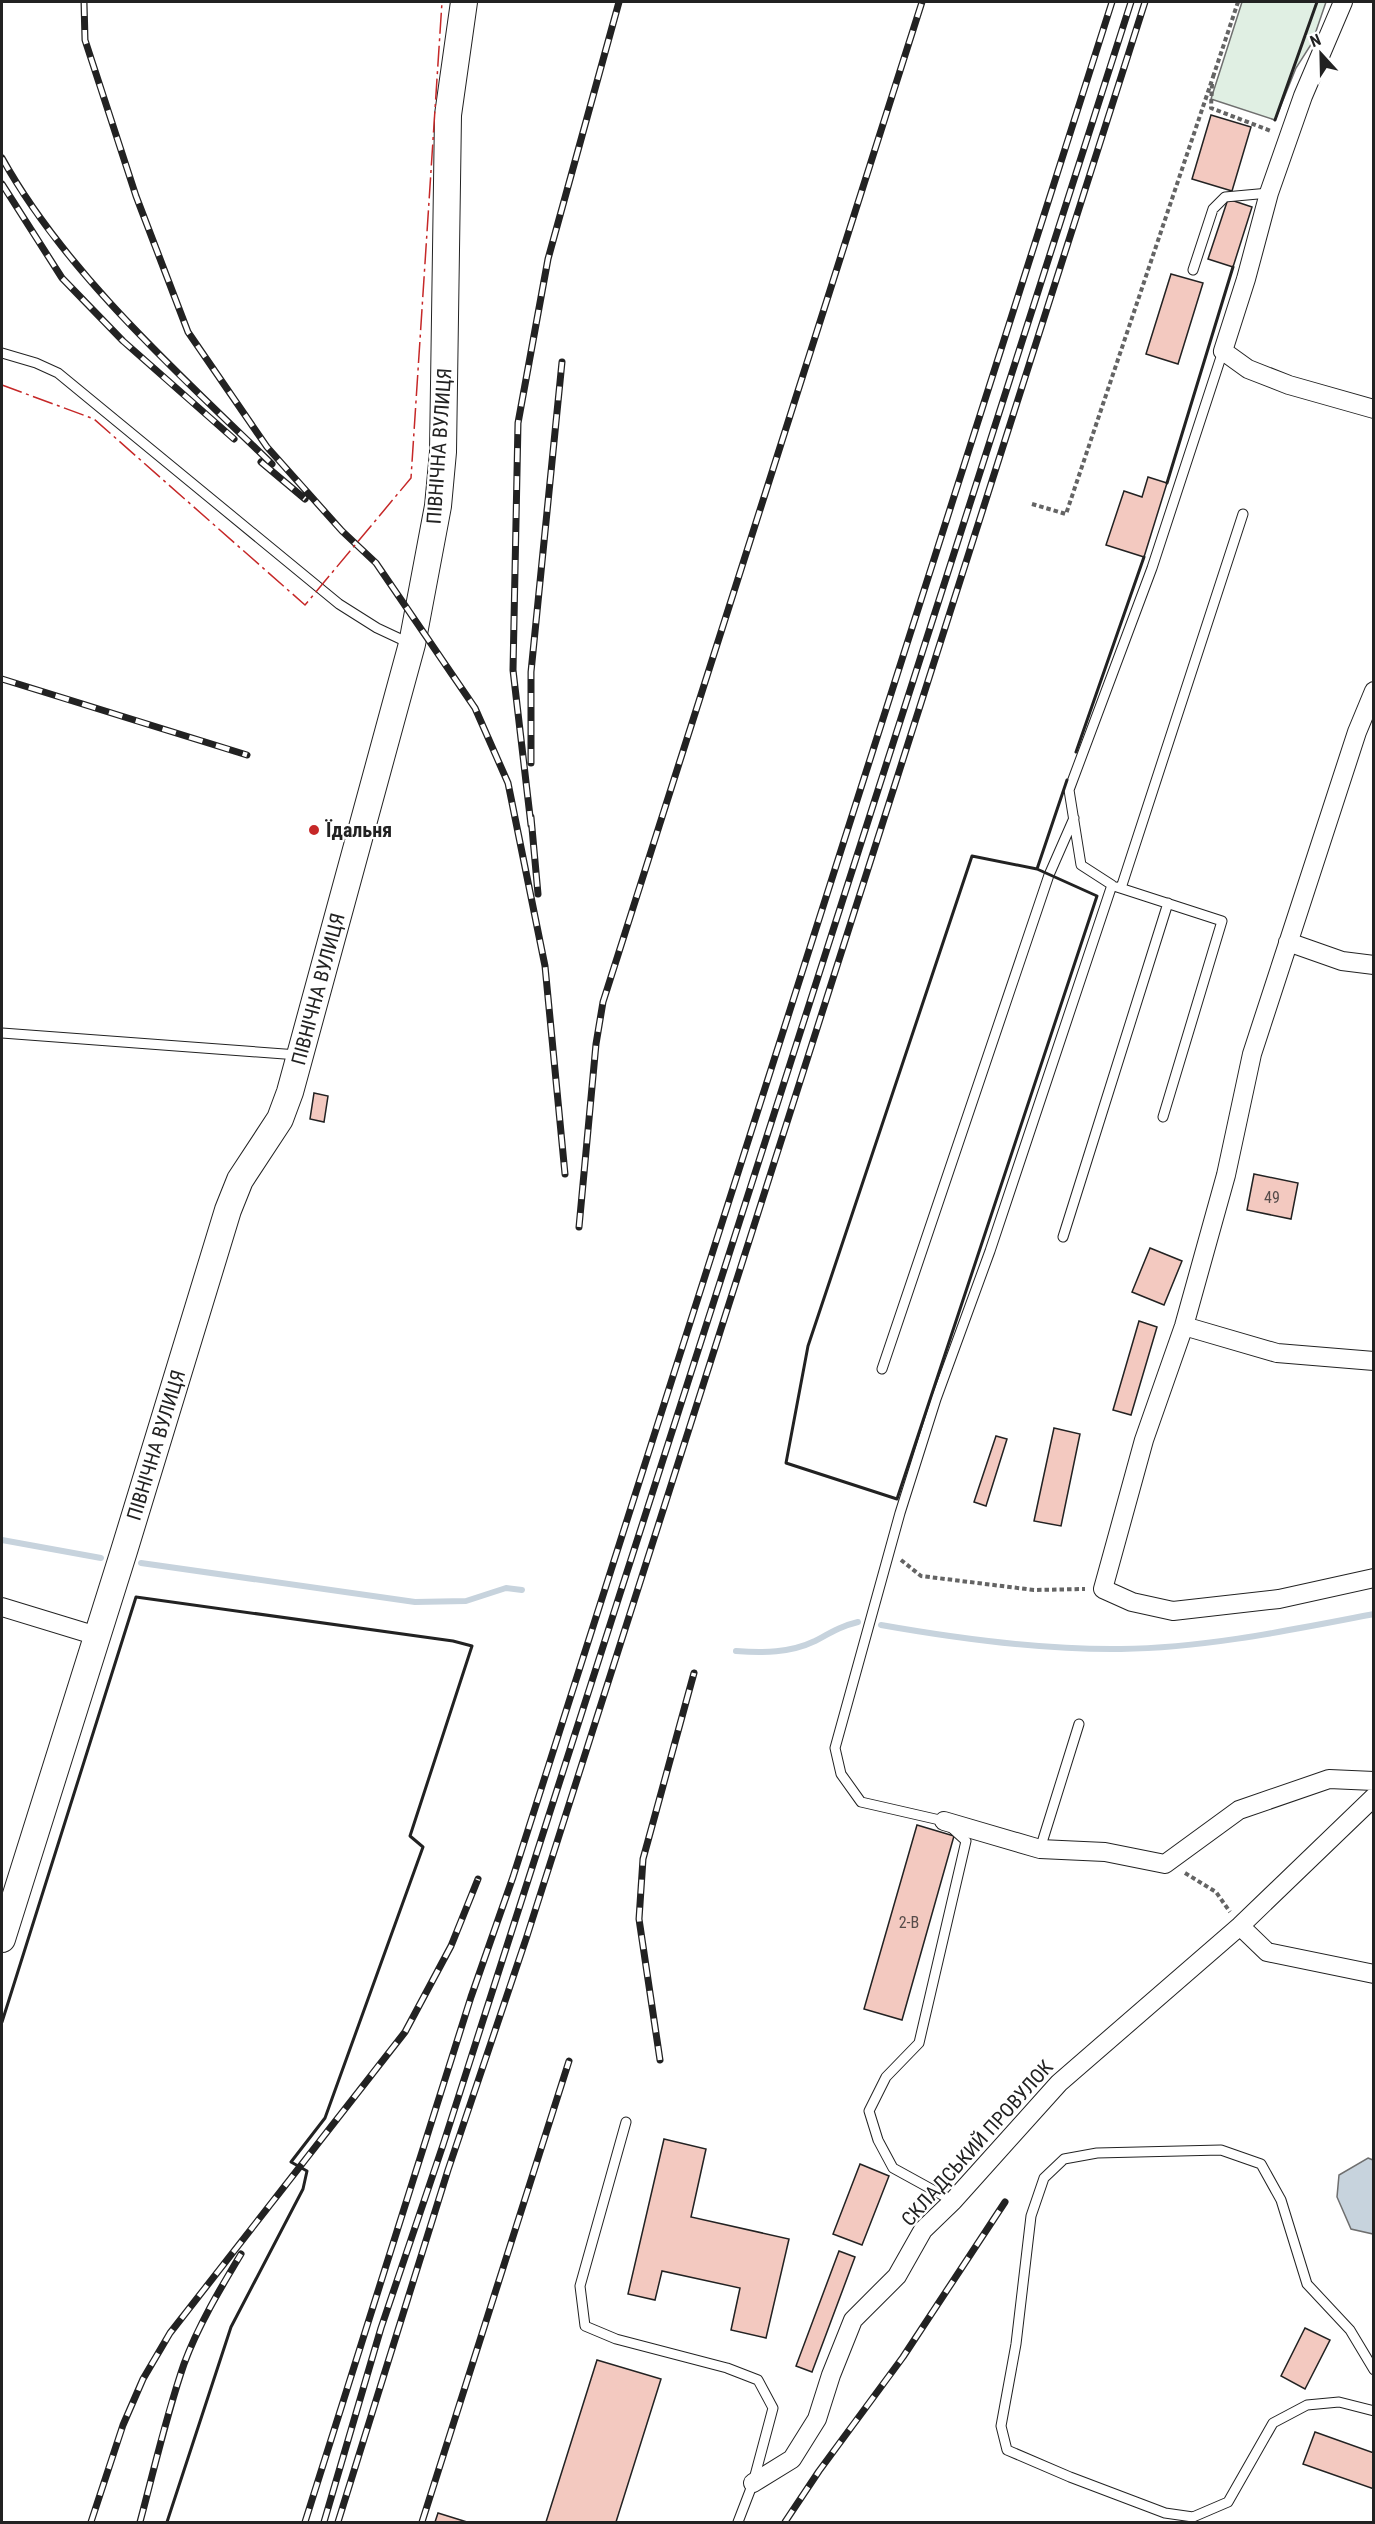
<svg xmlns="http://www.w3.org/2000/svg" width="1375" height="2524" font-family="'Roboto Condensed',sans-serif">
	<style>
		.green { fill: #e0efe3; stroke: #6f6f6f; stroke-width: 1.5 }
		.water { fill: #c7d3dd; stroke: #6f6f6f; stroke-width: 1.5 }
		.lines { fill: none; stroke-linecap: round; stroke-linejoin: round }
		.stream { stroke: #c7d3dd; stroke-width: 6 }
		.building { fill: #f3c9c0; stroke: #222; stroke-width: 1.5 }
		.lane-casing { stroke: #222; stroke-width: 11 }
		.street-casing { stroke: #222; stroke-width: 20 }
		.secondary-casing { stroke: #222; stroke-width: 28 }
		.path { stroke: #646464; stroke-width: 4; stroke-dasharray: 4.5 3; stroke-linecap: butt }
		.lane { stroke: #fff; stroke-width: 9 }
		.street { stroke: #fff; stroke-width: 18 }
		.secondary { stroke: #fff; stroke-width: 26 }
		.rail-casing { stroke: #222; stroke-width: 7 }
		.rail { stroke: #fff; stroke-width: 4.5; stroke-dasharray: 14; stroke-linecap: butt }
		.wall { stroke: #222; stroke-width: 3 }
		.power { stroke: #c62828; stroke-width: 1.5; stroke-dasharray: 21 4.5 3 4.5; stroke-linecap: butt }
		.poi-dot { fill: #c62828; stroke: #fff; stroke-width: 2 }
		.labels { text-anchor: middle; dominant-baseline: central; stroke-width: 4.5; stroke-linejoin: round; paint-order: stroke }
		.number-label { font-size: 16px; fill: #564c4a }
		.street-label { font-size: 20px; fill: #222; stroke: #fff }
		.poi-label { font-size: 20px; font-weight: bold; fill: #222; stroke: #fff; text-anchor: start }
	</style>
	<rect width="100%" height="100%" fill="#fff"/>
	<path class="green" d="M1242,2H1326L1312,43L1296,68L1275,120L1211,99Z"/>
	<path class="water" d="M1368,2158L1373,2160V2234L1351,2229L1337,2197L1339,2175Z"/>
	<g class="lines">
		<path class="stream" d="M2,1540L101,1558
			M141,1563L415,1602L466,1601L506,1588L522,1590
			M881,1625C960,1639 1041,1650 1121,1649C1205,1648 1291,1630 1374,1614
			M736,1651C763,1653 790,1653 815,1641C830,1633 841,1626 858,1622"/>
	</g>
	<path class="building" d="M1211,115L1251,127L1232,191L1192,179Z
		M1228,199L1252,207L1233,267L1208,259Z
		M1171,274L1203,283L1178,364L1146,354Z
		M1148,477L1167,483L1144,557L1106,545L1124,491L1142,497Z
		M314,1093L328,1096L324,1122L310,1119Z
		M1254,1174L1298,1183L1291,1219L1247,1210Z
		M1150,1248L1182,1261L1164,1305L1132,1292Z
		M1139,1321L1157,1327L1131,1415L1113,1410Z
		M1054,1428L1080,1434L1061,1526L1034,1521Z
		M996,1436L1007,1439L986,1506L974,1502Z
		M917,1825L954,1836L902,2020L864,2009Z
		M664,2139L706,2149L691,2217L789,2239L766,2338L731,2330L740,2288L662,2271L655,2300L628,2294Z
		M860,2164L889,2176L862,2245L833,2234Z
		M839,2251L855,2257L812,2372L796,2366Z
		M1305,2328L1330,2340L1305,2389L1281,2376Z
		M597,2360L661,2379L616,2522H546Z
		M1315,2432L1374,2453V2489L1303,2464Z
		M438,2513L467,2522H435Z"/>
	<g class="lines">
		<defs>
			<path id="lane" d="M1193,270L1213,209L1225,197L1269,193
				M2,353L36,363L58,373L339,604L377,628L409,643
				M1117,887L1222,921L1163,1117
				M1121,888L1243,514
				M2,1033L298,1055
				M1063,1237L1168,903
				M882,1369L1049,875L1074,818
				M1040,1849L1079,1724
				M626,2122L580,2286L585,2326L616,2339L727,2368L758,2380L773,2408L753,2483L738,2522
				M953,2201L893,2168L878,2140L869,2111L886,2077L919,2043L966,1841L944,1821L861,1802L841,1774L835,1748L900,1513L936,1399L990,1251L1112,885L1081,865L1069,790L1152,568L1223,351
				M1374,2370L1350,2330L1307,2284L1281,2200L1261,2164L1221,2150L1097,2153L1064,2159L1044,2178L1031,2216L1016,2344L1001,2426L1007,2450L1070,2477L1165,2513L1193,2517L1228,2502L1273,2423L1307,2405L1339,2402L1374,2411"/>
			<path id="street" d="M1343,2L1303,96L1269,193L1246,279L1223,351L1248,369L1289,385L1374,409
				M1374,691L1357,732L1252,1054L1226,1175L1184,1326L1144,1440L1103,1589L1132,1602L1173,1611L1279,1599L1374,1578
				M1288,942L1342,961L1374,965
				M1184,1326L1277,1353L1374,1361
				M2,1607L97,1636
				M944,1821L1040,1849L1105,1852L1165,1864L1239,1810L1329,1779L1374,1781
				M1240,1926L1267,1952L1374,1974
				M753,2483L792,2459L817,2419L831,2375L853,2320L897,2276L923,2230L953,2201L1059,2083L1240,1926L1374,1797"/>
			<path id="secondary" d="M2,1939L124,1551L228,1210L240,1180L280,1119L290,1092L412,644L438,506L443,452L448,115L464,2"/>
		</defs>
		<use href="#lane" class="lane-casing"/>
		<use href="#street" class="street-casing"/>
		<use href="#secondary" class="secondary-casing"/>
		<path class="path" d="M1213,77L1238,2
			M1212,84L1211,108L1271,131
			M1032,504L1066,514L1213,77
			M901,1560L921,1576L1034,1590L1085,1589
			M1185,1873L1216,1892L1230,1912"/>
		<use href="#lane" class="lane"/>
		<use href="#street" class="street"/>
		<use href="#secondary" class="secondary"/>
		<defs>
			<path id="rail" d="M84,2L85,40L136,196L188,332L267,447L342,531L376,563L475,708L508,783L545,966L565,1174
				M2,158C65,272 179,374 272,464
				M2,184L62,278L123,341L234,439
				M261,462L305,499
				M2,679L247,755
				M531,763V672L562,362
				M531,817L538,894
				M531,825L513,670L518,423L548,259L619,2
				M579,1227L596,1044L603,1002L922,2
				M660,2060L639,1919L643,1859L694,1673
				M91,2522L123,2425L143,2379L170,2333L405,2032L451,1946L478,1879
				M140,2522C154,2470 166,2416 184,2364C198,2326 220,2289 241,2254
				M305,2522L471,1997L513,1877L1112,2
				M324,2522L381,2328L443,2145L1131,2
				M338,2522L448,2170L527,1936L1145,2
				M422,2522L569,2061
				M785,2522L819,2471L903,2357L1005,2202"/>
		</defs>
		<use href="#rail" class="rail-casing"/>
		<use href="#rail" class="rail"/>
		<path class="wall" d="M1275,120L1317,2
			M1167,483L1233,267
			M1076,752L1144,557
			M1037,869L1097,896L897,1499L786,1463L808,1346L972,856L1037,869L1067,780
			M2,2022L136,1597L453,1641L472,1646L410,1836L423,1847L325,2118L291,2162L307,2171L303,2189L231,2327L167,2522"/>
		<path class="power" d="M2,385L94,419L305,605L411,478L442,2"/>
	</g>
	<circle class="poi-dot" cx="314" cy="830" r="6"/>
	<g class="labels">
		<g class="number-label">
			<text x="1272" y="1197">49</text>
			<text x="909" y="1922">2-В</text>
		</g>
		<g class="street-label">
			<text transform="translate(439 446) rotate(-86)">ПІВНІЧНА ВУЛИЦЯ</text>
			<text transform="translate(318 989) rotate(-75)">ПІВНІЧНА ВУЛИЦЯ</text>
			<text transform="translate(156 1445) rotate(-73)">ПІВНІЧНА ВУЛИЦЯ</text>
			<text transform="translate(977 2143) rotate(-48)">СКЛАДСЬКИЙ ПРОВУЛОК</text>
		</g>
		<g class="poi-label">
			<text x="326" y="830">Їдальня</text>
		</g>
	</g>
	<rect width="1375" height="2524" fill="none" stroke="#222222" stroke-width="6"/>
	<g transform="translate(1321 54) rotate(338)" stroke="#ffffff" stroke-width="4.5" paint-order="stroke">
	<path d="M0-4.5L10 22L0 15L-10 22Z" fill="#222222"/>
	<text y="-9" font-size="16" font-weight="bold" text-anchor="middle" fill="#222222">N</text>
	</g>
</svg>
